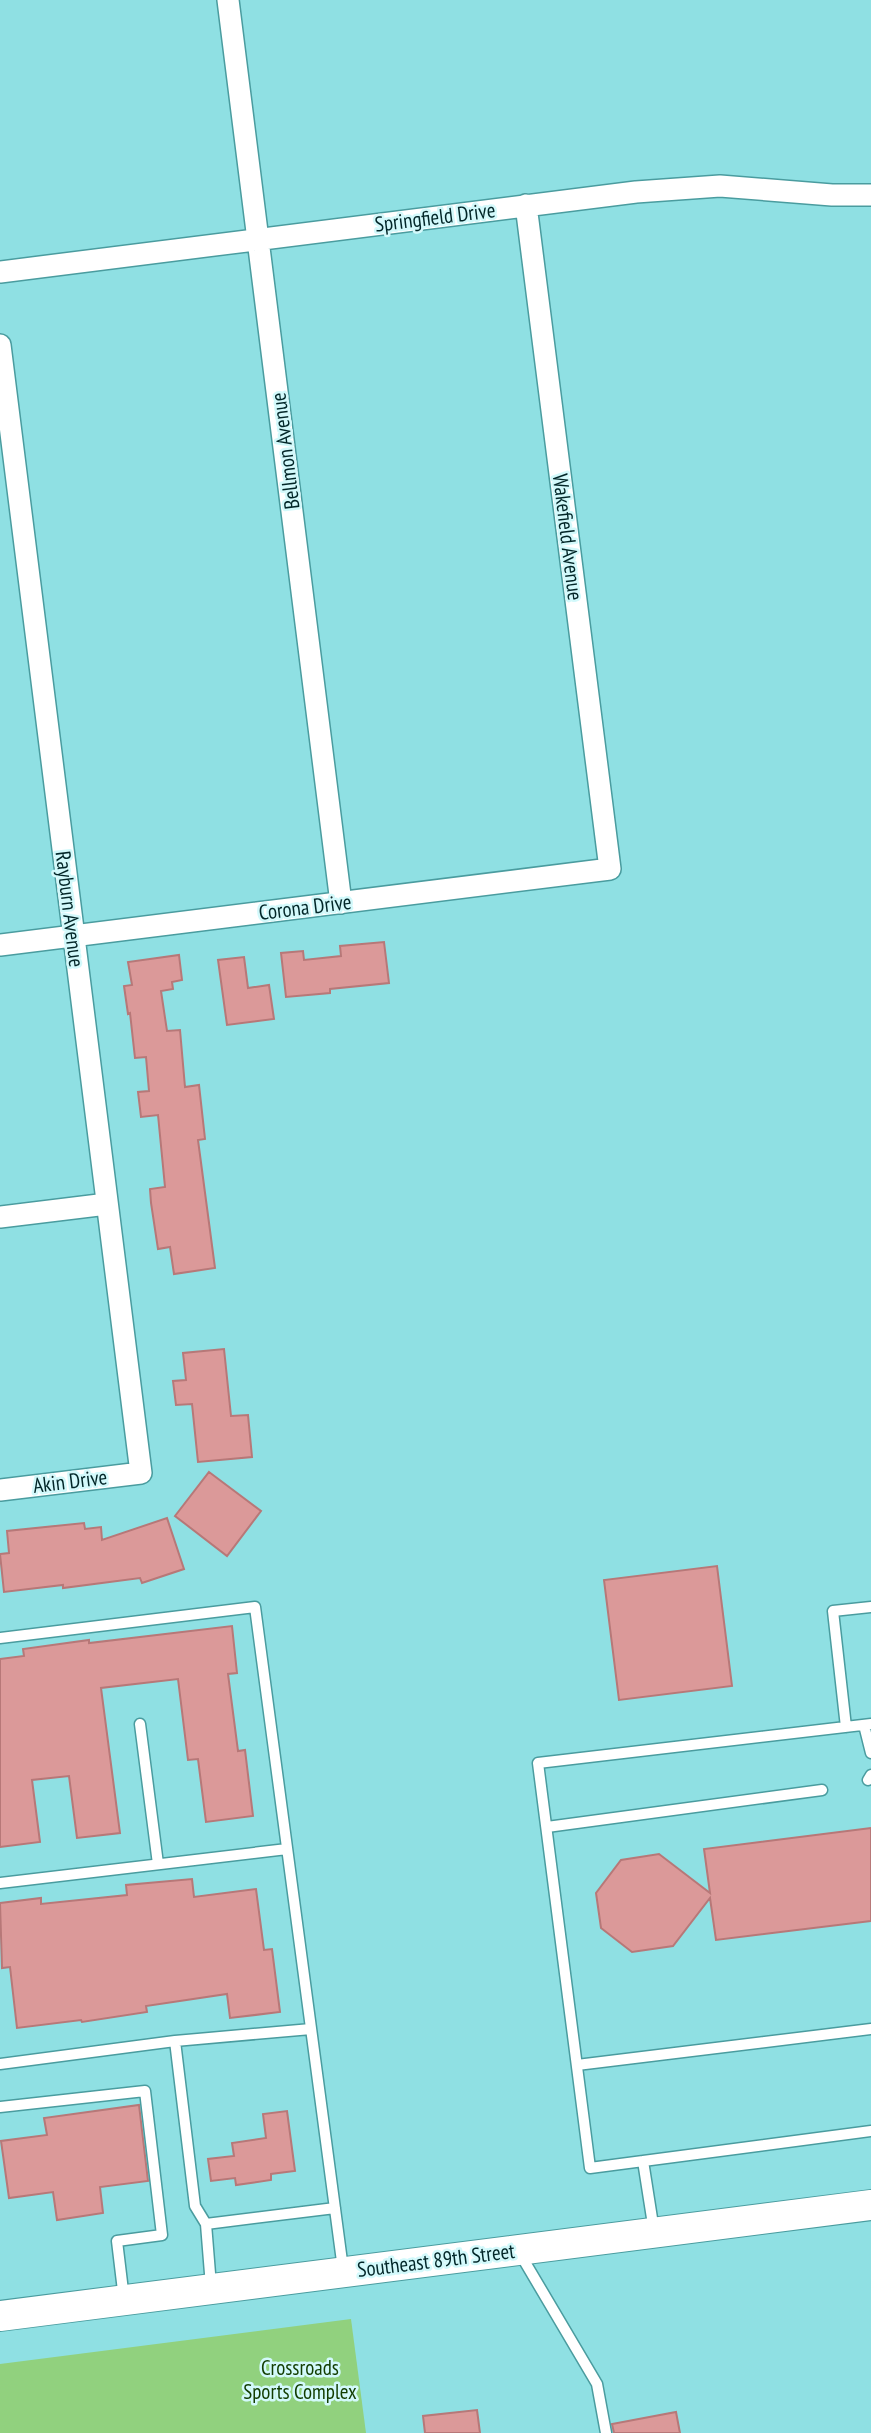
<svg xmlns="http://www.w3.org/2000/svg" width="871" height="2433" font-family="'PT Sans Narrow',sans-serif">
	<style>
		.green { fill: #91d17e }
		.building { fill: #db9999; stroke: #b77878; stroke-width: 2 }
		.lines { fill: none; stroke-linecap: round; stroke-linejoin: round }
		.lane-casing { stroke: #4a9c9f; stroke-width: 13 }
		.street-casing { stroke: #4a9c9f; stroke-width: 24 }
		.secondary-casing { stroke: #4a9c9f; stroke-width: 32 }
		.lane { stroke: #fff; stroke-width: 10 }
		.street { stroke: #fff; stroke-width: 21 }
		.secondary { stroke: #fff; stroke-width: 30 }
		.labels { text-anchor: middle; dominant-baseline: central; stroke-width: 5; stroke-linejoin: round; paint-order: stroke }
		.street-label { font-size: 21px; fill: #022628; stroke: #d3f9fb }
		.park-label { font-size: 21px; fill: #123d01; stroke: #d3f9fb }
	</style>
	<rect width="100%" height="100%" fill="#8fe0e3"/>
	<path class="green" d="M351,2319L366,2433H0V2364Z"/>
	<path class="building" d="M384,942L389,983L330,989V993L286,997L281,953L303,951L304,960L341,956L340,946Z
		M179,955L182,980L172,982L173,989L161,991L167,1031L180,1030L185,1087L199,1085L205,1139L198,1140L215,1268L174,1274L170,1247L158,1249L151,1203L150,1189L165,1187L158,1115L141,1117L138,1092L149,1091L146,1057L135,1058L130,1013L128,1014L124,986L132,985L128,962Z
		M244,957L248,988L269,985L274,1019L227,1025L218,960Z
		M224,1349L231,1416L248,1415L252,1457L198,1462L192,1404L176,1405L173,1381L186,1380L183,1353Z
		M209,1472L261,1511L227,1556L175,1516Z
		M167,1518L184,1569L142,1583L140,1578L63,1588V1585L4,1592L0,1554L9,1553L7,1531L84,1523L85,1529L101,1527L102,1540Z
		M717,1566L732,1686L619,1700L604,1580Z
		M232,1626L237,1673L228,1674L238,1751L245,1750L253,1816L206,1822L198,1759L188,1760L178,1679L101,1688L120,1833L77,1838L69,1776L32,1780L40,1842L0,1847V1659L24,1656L23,1649L89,1640V1643Z
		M871,1828V1921L716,1940L710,1898L673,1946L632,1952L601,1928L596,1893L621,1860L659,1854L710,1893L704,1849Z
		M192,1879L194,1897L256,1889L264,1950L272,1949L280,2012L230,2018L227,1994L146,2006L147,2012L82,2022L81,2020L17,2028L10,1967L2,1968L0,1903L41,1898V1904L127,1895L126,1885Z
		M139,2105L148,2181L100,2187L103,2213L57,2220L53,2192L9,2198L1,2141L47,2135L44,2118Z
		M287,2111L295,2171L271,2174V2180L236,2185L235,2178L211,2181L208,2159L234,2156L232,2143L266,2138L263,2114Z
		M477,2410L480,2433H425L423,2416Z
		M676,2412L680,2433H614L612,2424Z"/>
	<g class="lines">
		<defs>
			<path id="lane" d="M0,1638L255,1607L343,2269
				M140,1724L158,1864
				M871,1724L538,1763L590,2168L871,2131
				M864,1725L871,1753
				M846,1727L833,1611L871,1607
				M868,1780L871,1775
				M547,1827L822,1790
				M0,1883L287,1849
				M175,2041L311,2029
				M0,2064L175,2041L195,2206L206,2224L211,2286
				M577,2065L871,2029
				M0,2107L145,2091L162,2235L117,2241L124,2299
				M643,2161L654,2231
				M206,2224L335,2208
				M519,2252L597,2384L606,2433"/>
			<path id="street" d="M228,0L341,903
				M0,272L636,192L720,186L832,195H871
				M0,345L141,1473L0,1490
				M0,945L610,869L526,205
				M0,1217L107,1204"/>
			<path id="secondary" d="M0,2316L871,2205"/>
		</defs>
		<use href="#lane" class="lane-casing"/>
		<use href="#street" class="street-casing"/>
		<use href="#secondary" class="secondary-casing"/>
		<use href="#lane" class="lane"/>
		<use href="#street" class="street"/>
		<use href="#secondary" class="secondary"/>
	</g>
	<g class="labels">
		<g class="street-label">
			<text transform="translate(435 217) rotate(-7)">Springfield Drive</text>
			<text transform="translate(285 451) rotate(-97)">Bellmon Avenue</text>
			<text transform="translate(568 537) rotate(83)">Wakefield Avenue</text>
			<text transform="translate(305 907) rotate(-7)">Corona Drive</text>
			<text transform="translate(70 909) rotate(83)">Rayburn Avenue</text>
			<text transform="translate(70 1481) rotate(-7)">Akin Drive</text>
			<text transform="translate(436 2260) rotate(-7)">Southeast 89th Street</text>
		</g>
		<g class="park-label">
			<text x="300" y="2367">Crossroads<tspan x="300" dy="24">Sports Complex</tspan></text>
		</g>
	</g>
</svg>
